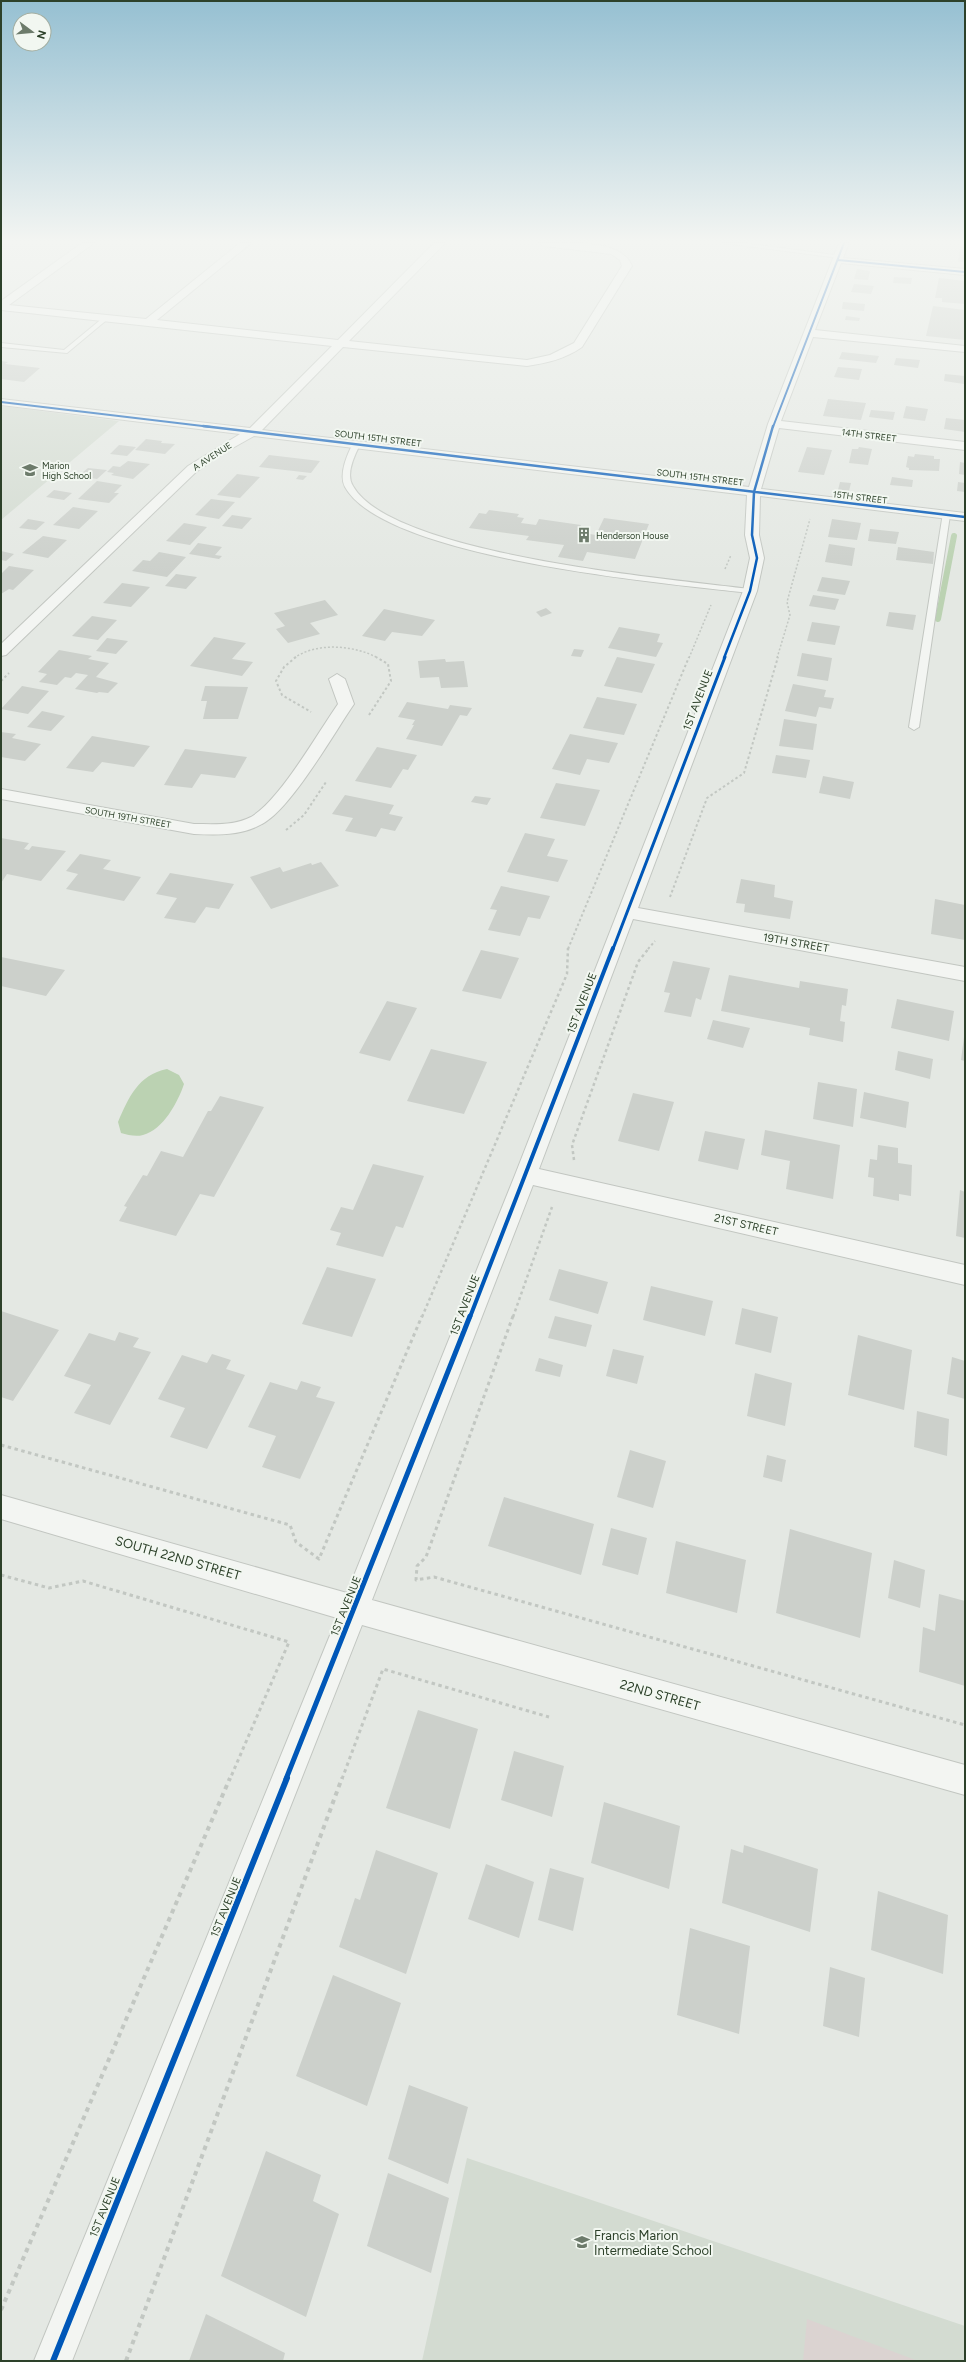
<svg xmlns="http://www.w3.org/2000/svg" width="966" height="2362" font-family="Figtree,sans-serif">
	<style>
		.built { fill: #d3dbd1 }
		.green { fill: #dbd3d1 }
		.water { fill: #bbd2b2 }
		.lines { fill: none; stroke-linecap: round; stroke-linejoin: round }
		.stream { stroke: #bbd2b2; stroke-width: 6 }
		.building { fill: #ccd0cb }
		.lane-casing { stroke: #c2c6c1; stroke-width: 2 }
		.street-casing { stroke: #c2c6c1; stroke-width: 2 }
		.path-far4 { stroke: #c2c7c2; stroke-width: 1.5; stroke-dasharray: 2 2; stroke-linecap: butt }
		.path-far3 { stroke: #c2c7c2; stroke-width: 2; stroke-dasharray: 2.5 2.5; stroke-linecap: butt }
		.path-far2 { stroke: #c2c7c2; stroke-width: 2.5; stroke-dasharray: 3 3; stroke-linecap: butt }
		.path-far1 { stroke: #c2c7c2; stroke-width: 3; stroke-dasharray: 3.5 3.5; stroke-linecap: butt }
		.path { stroke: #c2c7c2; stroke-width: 4; stroke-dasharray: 4.5 4.5; stroke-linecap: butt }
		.lane { fill: #f3f5f2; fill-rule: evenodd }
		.street { fill: #f3f5f2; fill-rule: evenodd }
		.cycleway-far5-casing { stroke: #f2f7f1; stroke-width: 3 }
		.cycleway-far4-casing { stroke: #f2f7f1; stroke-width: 4 }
		.cycleway-far3-casing { stroke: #f2f7f1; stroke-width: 5 }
		.cycleway-far2-casing { stroke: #f2f7f1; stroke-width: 6 }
		.cycleway-far1-casing { stroke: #f2f7f1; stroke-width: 8 }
		.cycleway-casing { stroke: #f2f7f1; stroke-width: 8 }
		.cycleway-far5 { stroke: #0057b8; stroke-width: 2 }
		.cycleway-far4 { stroke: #0057b8; stroke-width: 2.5 }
		.cycleway-far3 { stroke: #0057b8; stroke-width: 3 }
		.cycleway-far2 { stroke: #0057b8; stroke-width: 4 }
		.cycleway-far1 { stroke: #0057b8; stroke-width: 5 }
		.cycleway { stroke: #0057b8; stroke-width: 6 }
		.labels { text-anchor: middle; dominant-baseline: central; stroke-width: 4; stroke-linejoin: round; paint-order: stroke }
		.far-street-label { font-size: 9px; fill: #2d412a; stroke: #f2f7f1 }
		.far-poi-label { font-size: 9px; fill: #2d412a; stroke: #f2f7f1; text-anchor: start }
		.street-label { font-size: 11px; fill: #2d412a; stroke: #f2f7f1 }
		.near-street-label { font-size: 13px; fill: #2d412a; stroke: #f2f7f1 }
		.near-poi-label { font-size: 13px; fill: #2d412a; stroke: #f2f7f1; text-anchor: start }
	</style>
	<rect width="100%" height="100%" fill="#e4e8e3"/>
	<path class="built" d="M1,406L119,421L1,520Z
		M467,2158L965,2326V2361H422Z"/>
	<path class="green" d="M807,2319L918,2361H803Z"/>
	<path class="water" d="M167,1069L179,1075L184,1084C178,1102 163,1130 143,1135C136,1137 128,1135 121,1133L118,1122C129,1097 138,1075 167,1069Z"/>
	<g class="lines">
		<path class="stream" d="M938,619L954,536"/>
	</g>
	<path class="building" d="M960,247L965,248V262H958Z
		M857,269L870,271L868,280L854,279Z
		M894,277L912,278L911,284L893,283Z
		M939,278L965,281V304L942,302V298H935Z
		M854,284L874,286L871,294L851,292Z
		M843,302L865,304L864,311L842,309Z
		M933,306L965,310V340L926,336Z
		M846,316L860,318L859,321L845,320Z
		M842,352L879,356L876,363L839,359Z
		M896,358L920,360L918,368L894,365Z
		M1,361L8,362L5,364L40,368L24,382L1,379Z
		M838,367L862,369L859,380L834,377Z
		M945,374L965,376L964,384L944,381Z
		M828,399L866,403L861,420L823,416Z
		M906,406L928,409L925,421L903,418Z
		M871,410L895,412L893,420L869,417Z
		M946,418L965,420V432L944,429Z
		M146,439L162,441L161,443L175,444L165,454L135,450Z
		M119,445L136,447L127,456L110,454Z
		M807,447L832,450L824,475L798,472Z
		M859,447L872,449L868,465L849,463L852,449H858Z
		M915,454L934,456V459H940L939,471L909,470V468L906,467L908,456L914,457Z
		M269,455L320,461L311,473L259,467Z
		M128,461L150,464L133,479L111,475L114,473L107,472L113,466L120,467Z
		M960,462L965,463V475L959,474Z
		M88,468L107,470L97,479L78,476Z
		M237,474L260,477L240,498L217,495Z
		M299,475L307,476L303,480L296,479Z
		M892,477L913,480L912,487L890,485Z
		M97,481L122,485L114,493H119L109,503L78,499Z
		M840,482L851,483L849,491L838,490Z
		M958,482L965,483V492L957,491Z
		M54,490L72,493L64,500L46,497Z
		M211,499L235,502L219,519L195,515Z
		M73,507L98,511L79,529L53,525Z
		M489,510L519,514L517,517L524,518L521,523L536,525L539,519L581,525L577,532L596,535L604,518L649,524L635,559L587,552L583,561L558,557L564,545L526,540L529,536L469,528L479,513L486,514Z
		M232,515L252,518L242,529L222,526Z
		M28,519L45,522L36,530L19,528Z
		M832,519L861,523L857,540L828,537Z
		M184,523L207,527L190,545L166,541Z
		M870,529L899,532L896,544L868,541Z
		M43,536L67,540L48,558L22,553Z
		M198,543L222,547L215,555L222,556L219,559L189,554Z
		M829,544L855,548L852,566L825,562Z
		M898,547L934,552L933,564L896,560Z
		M1,551L14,554L6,561L1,560Z
		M159,552L186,557L167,577L132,571L143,560L150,561Z
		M9,566L34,570L13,590L9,589L1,594V574Z
		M176,574L197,577L186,589L165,586Z
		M822,577L850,581L845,595L817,591Z
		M122,583L150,587L131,607L103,603Z
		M813,595L839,599L835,610L809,606Z
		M325,600L338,615L310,623L320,634L288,643L276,629L285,626L274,613Z
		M546,608L552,613L541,617L536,612Z
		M384,609L435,620L422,636L392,632L385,641L362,636Z
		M889,612L916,615L913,630L886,626Z
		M92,616L117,620L98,640L72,636Z
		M812,622L840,626L835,645L807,641Z
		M619,627L660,634L657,642L663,643L656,657L608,648Z
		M214,637L246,643L232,659L253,662L242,676L190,666Z
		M107,638L128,641L116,654L96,651Z
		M574,649L584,650L581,657L571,656Z
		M59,650L92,656L88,659L109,663L96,677L118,683L108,693L99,692L97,693L75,689L88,675L76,673L71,678L65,677L57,685L39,682L47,674L38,672Z
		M802,653L832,658L828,681L797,676Z
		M617,657L655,664L642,693L604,686Z
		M445,659L446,662L464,661L468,687L441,688L439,677L420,678L418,661Z
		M793,684L826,690L824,697L834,698L831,709L819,707L816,717L785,711Z
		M22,686L49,691L28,714L1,709Z
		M205,686L248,687L238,719H203L207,701H201Z
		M597,697L637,704L624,735L583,728Z
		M407,702L448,709L450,705L472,708L467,716L460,715L442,746L406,739L414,725H412L415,720L398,717Z
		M42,711L65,716L51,731L27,727Z
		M784,719L817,724L813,750L779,746Z
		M1,732L16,734L12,738L41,744L25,761L1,757Z
		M570,734L618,743L609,763L587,759L580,775L552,769Z
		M92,736L150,746L134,767L102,762L93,772L66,768Z
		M377,747L417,755L408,770L403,769L391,788L355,781Z
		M185,749L247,757L235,778L201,774L192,788L164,785Z
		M776,755L810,760L806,778L772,773Z
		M823,776L854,782L850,799L819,793Z
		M556,783L600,790L585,826L540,818Z
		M345,795L394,805L389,814L403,817L395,831L381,828L376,837L345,831L353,818L332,814Z
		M475,796L491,798L487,805L471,802Z
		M525,833L555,839L547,856L568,860L558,882L507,872Z
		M1,838L29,843L24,849L29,850L32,846L66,851L41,881L7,874L1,883Z
		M80,854L111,860L103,869L141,877L124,901L66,889L78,874L66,871Z
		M321,862L339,886L271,909L250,877L280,867L283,872L311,863L312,865Z
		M170,873L234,884L219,909L206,907L195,923L164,918L177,898L156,894Z
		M741,879L775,885L774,897L793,901L790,919L744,912L745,904L736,903Z
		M501,886L550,896L540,919L528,917L520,936L488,930L497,910L490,909Z
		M935,899L965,905V940L931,934Z
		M481,950L519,958L501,999L462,991Z
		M1,957L65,970L46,996L1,986Z
		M673,961L710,968L701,1000L696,998L691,1017L664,1012L670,993L664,992Z
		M729,975L799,988L800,981L848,989L846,1006L842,1005L840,1021L845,1022L843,1042L809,1035L810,1028L721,1011Z
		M897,999L954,1011L949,1041L891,1028Z
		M387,1001L417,1008L390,1061L359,1053Z
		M713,1020L750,1028L743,1048L707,1039Z
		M964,1037H965V1061L961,1060Z
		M431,1049L487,1062L464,1114L407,1101Z
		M898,1051L933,1059L930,1079L895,1070Z
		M818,1082L857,1089L853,1127L813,1119Z
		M864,1092L909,1102L906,1128L860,1118Z
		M633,1093L674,1102L659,1151L618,1141Z
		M220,1096L264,1107L214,1197L200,1194L176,1236L119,1221L127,1207L124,1206L143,1175L147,1176L161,1151L183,1157L208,1111H211Z
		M765,1130L840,1145L833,1199L786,1189L790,1161L761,1155Z
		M705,1131L745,1139L738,1170L698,1161Z
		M878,1145L898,1148V1163L912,1165L911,1196L899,1194V1201L873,1196L874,1178L868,1177L870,1159L877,1160Z
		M373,1164L424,1176L403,1228L396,1226L383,1257L336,1245L341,1233L330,1230L341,1207L353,1210Z
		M960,1190L965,1192V1238L956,1236Z
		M327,1267L376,1279L352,1337L302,1324Z
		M559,1269L608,1282L598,1314L549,1300Z
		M651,1286L713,1301L705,1336L643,1320Z
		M742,1308L778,1317L771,1353L735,1344Z
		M1,1311L59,1330L13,1401L1,1397Z
		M555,1316L592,1325L586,1347L548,1338Z
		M119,1332L139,1338L133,1347L151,1352L110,1425L74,1413L91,1385L64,1376L89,1333L115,1341Z
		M858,1335L912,1350L904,1410L848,1395Z
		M613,1349L644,1356L637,1384L606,1376Z
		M212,1354L231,1360L226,1369L245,1375L207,1449L170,1437L185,1408L158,1399L182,1355L207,1363Z
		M952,1357L965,1361V1399L947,1394Z
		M539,1358L563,1365L560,1377L535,1371Z
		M755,1373L792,1383L785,1426L747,1416Z
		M301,1381L321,1387L316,1397L335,1402L300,1479L262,1467L276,1436L248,1427L270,1382L297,1390Z
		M917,1411L949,1419L947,1456L914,1447Z
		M630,1450L666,1461L653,1508L617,1497Z
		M767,1455L786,1460L782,1482L763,1477Z
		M504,1497L594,1524L581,1575L488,1546Z
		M611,1528L647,1538L638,1575L602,1565Z
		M790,1529L872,1553L860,1638L776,1613Z
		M676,1541L746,1560L737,1613L666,1593Z
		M894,1560L925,1570L920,1608L888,1598Z
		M939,1594L965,1601V1686L919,1672L923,1627L935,1631Z
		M418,1710L478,1729L450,1829L386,1808Z
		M514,1751L564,1766L552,1817L501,1800Z
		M604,1802L680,1826L669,1889L591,1863Z
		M744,1845L818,1869L810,1932L722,1903L731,1849L743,1853Z
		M376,1850L438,1873L406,1974L339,1947L355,1898L360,1900Z
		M486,1864L534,1882L519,1938L468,1919Z
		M550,1868L584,1878L573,1931L538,1920Z
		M878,1891L948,1915L943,1974L871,1950Z
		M690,1928L750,1946L739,2034L677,2015Z
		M830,1967L865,1978L859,2037L823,2026Z
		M333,1975L401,2003L367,2106L296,2076Z
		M409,2085L468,2107L448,2184L388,2159Z
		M266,2151L321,2175L313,2201L339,2214L306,2317L221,2276Z
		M388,2173L449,2198L431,2273L367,2246Z
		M206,2314L285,2353L283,2361H189Z"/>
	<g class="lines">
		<defs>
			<path id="lane" d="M723,243H743L842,256L839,258Z
				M104,317L109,318L67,353L1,347V343L64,350Z
				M354,441L361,443C355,454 345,474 353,486C392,555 671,579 750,589L754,591L750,593C669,584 385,559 345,487C338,474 348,453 354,441Z
				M943,513L950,515L919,727L914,730L909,727Z"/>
			<path id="street" d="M82,243H94L9,305L146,319L240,243H251L157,320L338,340L434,243H445L349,341L527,360L550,355L574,343L622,266L620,260L611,254L544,246L539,243C565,243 621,238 632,266L582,347C565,359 547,363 527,366L343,347L262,430L749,487L768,424L839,243H849L843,258L965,269V275L841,263L815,330L965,346V352L813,337L781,421L965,442V450L779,428L761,489L965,513V521L760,496L759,535L764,558L757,591L638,908L965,967V981L633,919L539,1169L965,1265V1285L533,1185L372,1600L965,1765V1795L362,1625L72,2361H34L337,1618L1,1519V1495L347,1593L515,1175L743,591L750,558L745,535L747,495L254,436L222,454L196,472L6,655L1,656V644L188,466L240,434L1,405V399L250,428L332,346L1,310V301Z
				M337,674L345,679L354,704C334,733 291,809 262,824C241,836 217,835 194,834L1,799V789L194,824C213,824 234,826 251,817C280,800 317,734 338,704L329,679Z"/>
		</defs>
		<use href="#lane" class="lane-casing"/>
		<use href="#street" class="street-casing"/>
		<path class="path-far4" d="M725,569L731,555
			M294,658C317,642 354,645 378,658
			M689,658L711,605
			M777,658L790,615L787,602L810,519"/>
		<path class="path-far3" d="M296,657L284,667L276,681L282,695L311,712
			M1,681L9,673
			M369,715L391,681L388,664L376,657
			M286,830L304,815L326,782
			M670,897L707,798L744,773L778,657
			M568,949L689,657
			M648,949L655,941"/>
		<path class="path-far2" d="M574,1160L572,1145L638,962L649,948
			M422,1317L567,974L568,948
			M513,1317L552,1207"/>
		<path class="path-far1" d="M513,1316L426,1557L417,1566L416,1580L434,1577L965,1725
			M1,1445L290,1525L296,1542L319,1559L422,1316
			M1,1575L49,1588L83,1581L289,1642L230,1779
			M342,1779L383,1669L549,1717"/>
		<path class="path" d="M1,2310L230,1778
			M126,2361L342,1778"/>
		<use href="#lane" class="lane"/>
		<use href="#street" class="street"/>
		<defs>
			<path id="cycleway-far5" d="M838,260L965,272
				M1,402L211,427
				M773,427L844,243"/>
			<path id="cycleway-far4" d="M203,426L965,517
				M724,658L750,591L757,558L752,535L754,492L773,426"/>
			<path id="cycleway-far3" d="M613,949L725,657"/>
			<path id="cycleway-far2" d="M470,1317L613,948"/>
			<path id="cycleway-far1" d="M286,1779L470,1316"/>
			<path id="cycleway" d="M53,2361L287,1778"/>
		</defs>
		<use href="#cycleway-far5" class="cycleway-far5-casing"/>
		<use href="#cycleway-far4" class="cycleway-far4-casing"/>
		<use href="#cycleway-far3" class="cycleway-far3-casing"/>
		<use href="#cycleway-far2" class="cycleway-far2-casing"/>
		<use href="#cycleway-far1" class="cycleway-far1-casing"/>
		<use href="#cycleway" class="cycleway-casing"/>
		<use href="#cycleway-far5" class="cycleway-far5"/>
		<use href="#cycleway-far4" class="cycleway-far4"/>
		<use href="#cycleway-far3" class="cycleway-far3"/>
		<use href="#cycleway-far2" class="cycleway-far2"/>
		<use href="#cycleway-far1" class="cycleway-far1"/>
		<use href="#cycleway" class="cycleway"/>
	</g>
	<linearGradient id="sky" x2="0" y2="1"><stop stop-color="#96c0d2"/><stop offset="0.42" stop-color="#f3f5f2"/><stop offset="1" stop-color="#f3f5f2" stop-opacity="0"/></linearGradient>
	<rect width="966" height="574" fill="url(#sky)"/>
	<defs>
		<symbol id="school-bare" viewBox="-9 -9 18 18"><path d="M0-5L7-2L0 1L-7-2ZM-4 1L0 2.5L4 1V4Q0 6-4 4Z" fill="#6d7b6b" stroke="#f2f7f1" stroke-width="2.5" paint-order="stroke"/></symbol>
		<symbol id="building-bare" viewBox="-9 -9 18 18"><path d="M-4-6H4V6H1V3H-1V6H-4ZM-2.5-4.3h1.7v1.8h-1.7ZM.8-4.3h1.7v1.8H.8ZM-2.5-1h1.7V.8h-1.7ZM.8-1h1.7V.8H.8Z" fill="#6d7b6b" stroke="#f2f7f1" stroke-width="2.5" paint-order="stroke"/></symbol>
	</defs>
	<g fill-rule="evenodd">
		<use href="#school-bare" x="19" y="459" width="22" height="22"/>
		<use href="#building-bare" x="573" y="524" width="22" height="22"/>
		<use href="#school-bare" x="571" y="2231" width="22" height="22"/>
	</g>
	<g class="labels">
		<g class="far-street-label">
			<text transform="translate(869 435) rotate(7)">14TH STREET</text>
			<text transform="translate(378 438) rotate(7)">SOUTH 15TH STREET</text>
			<text transform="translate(212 456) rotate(-33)">A AVENUE</text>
			<text transform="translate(700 477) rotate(7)">SOUTH 15TH STREET</text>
			<text transform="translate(860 497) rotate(7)">15TH STREET</text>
			<text transform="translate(128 817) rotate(10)">SOUTH 19TH STREET</text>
		</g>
		<g class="far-poi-label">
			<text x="42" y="465">Marion<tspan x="42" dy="10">High School</tspan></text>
			<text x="596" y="535">Henderson House</text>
		</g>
		<g class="street-label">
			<text transform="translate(698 700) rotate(-69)">1ST AVENUE</text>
			<text transform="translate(796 943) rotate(10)">19TH STREET</text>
			<text transform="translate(582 1003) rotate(-69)">1ST AVENUE</text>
			<text transform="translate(746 1225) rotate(13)">21ST STREET</text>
			<text transform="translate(465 1305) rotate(-69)">1ST AVENUE</text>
			<text transform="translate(346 1606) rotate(-68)">1ST AVENUE</text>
			<text transform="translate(226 1907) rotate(-68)">1ST AVENUE</text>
			<text transform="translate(105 2207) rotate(-68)">1ST AVENUE</text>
		</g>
		<g class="near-street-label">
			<text transform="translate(178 1558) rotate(16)">SOUTH 22ND STREET</text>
			<text transform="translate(660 1695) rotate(16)">22ND STREET</text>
		</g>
		<g class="near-poi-label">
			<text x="594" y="2235">Francis Marion<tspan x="594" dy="15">Intermediate School</tspan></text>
		</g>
	</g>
	<rect width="966" height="2362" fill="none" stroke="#2d412a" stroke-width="4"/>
	<g transform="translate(32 32) rotate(106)"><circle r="19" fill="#f2f7f1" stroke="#a3aea1"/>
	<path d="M0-3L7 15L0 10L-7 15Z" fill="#6d7b6b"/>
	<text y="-6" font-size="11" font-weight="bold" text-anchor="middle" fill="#2d412a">N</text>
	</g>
</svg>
